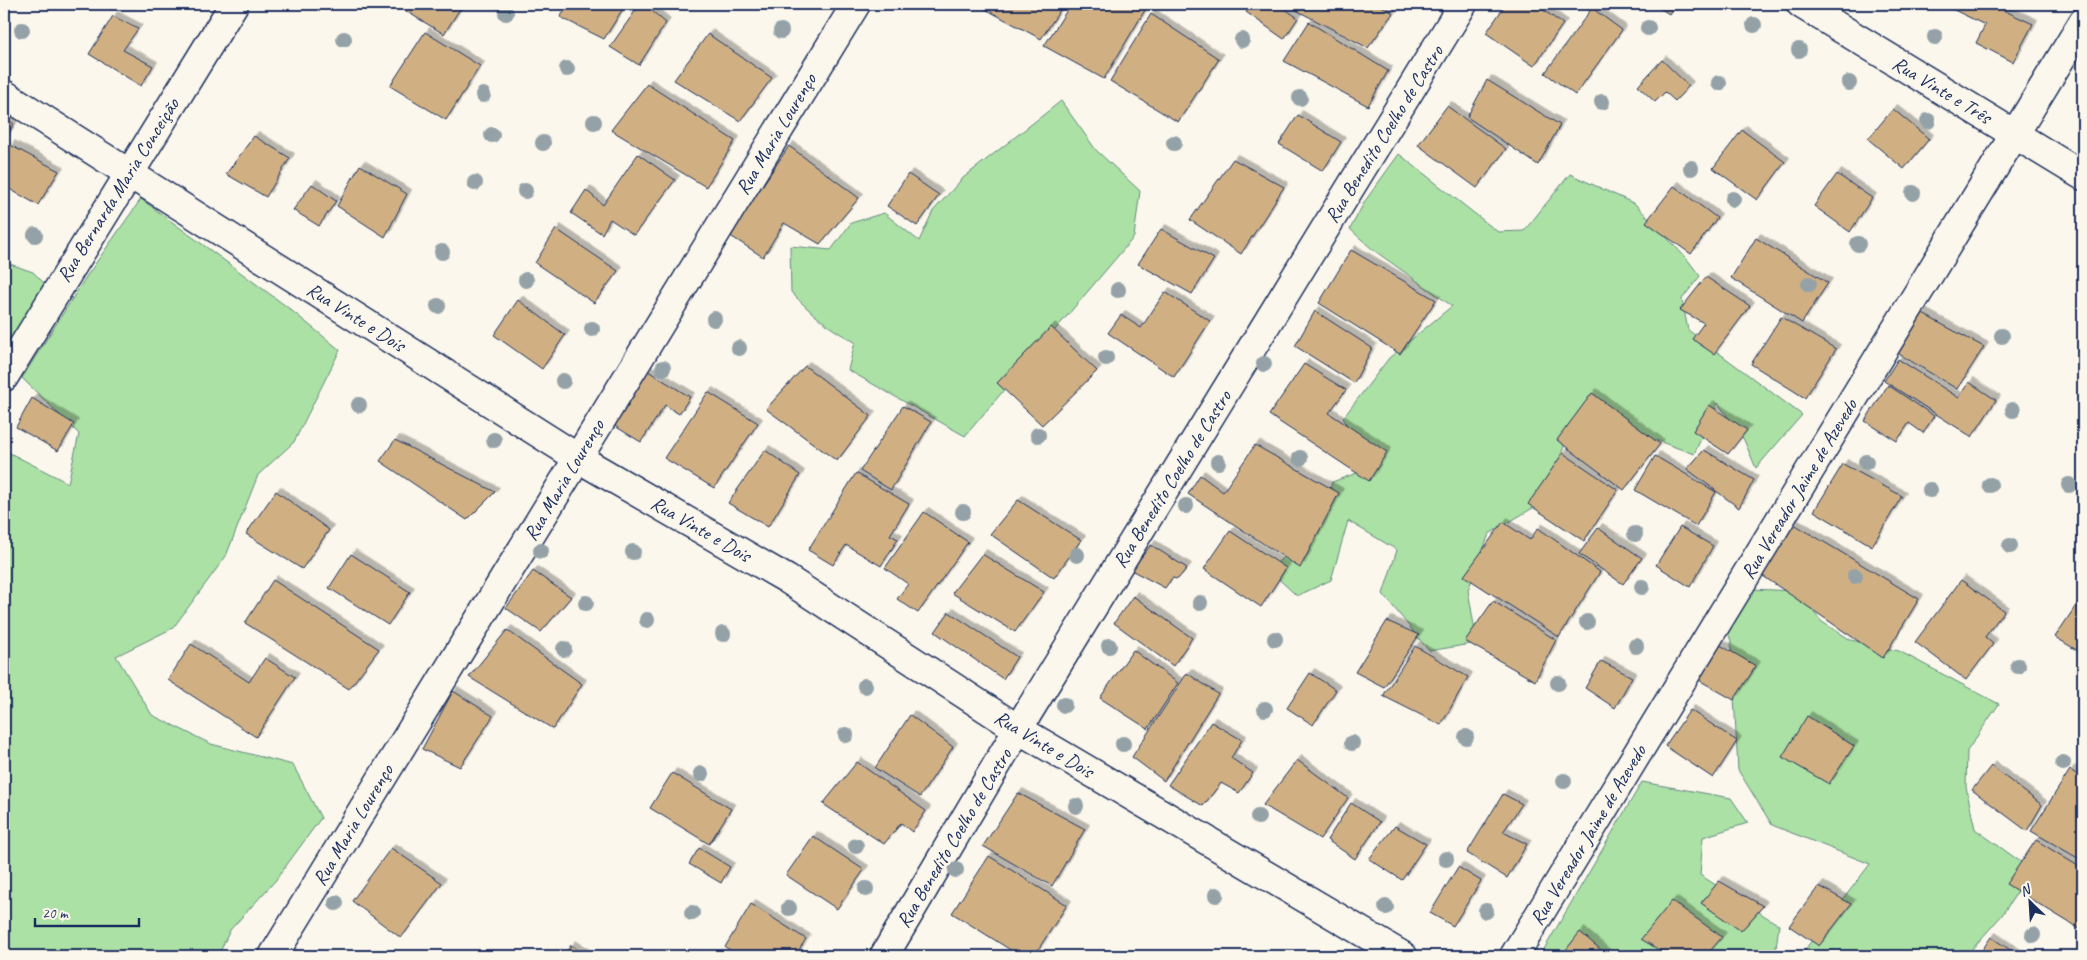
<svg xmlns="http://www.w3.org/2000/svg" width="2087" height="960" font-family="Caveat,sans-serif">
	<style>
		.green { fill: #abe1a4; stroke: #638881 }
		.building { fill: #d0b083; stroke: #1b2f5e; filter: url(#shadow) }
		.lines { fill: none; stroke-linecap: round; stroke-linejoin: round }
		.minor-casing { stroke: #1b2f5e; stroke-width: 31 }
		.minor { stroke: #fbf7ec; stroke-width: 28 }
		.tree { fill: #94a2a8 }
		.labels { text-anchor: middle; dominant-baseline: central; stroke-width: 5; stroke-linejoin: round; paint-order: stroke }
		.street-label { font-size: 20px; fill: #1b2f5e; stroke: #fbf7ec }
	</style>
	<defs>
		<filter id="shadow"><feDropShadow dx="4.5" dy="-4.5" stdDeviation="0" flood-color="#0004"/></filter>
	</defs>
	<rect width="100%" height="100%" fill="#fbf7ec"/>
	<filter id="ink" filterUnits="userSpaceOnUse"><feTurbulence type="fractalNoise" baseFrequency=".02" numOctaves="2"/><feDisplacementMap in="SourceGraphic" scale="10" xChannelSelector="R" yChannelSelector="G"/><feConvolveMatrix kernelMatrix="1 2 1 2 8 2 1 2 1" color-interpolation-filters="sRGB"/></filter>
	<g filter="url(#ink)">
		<path class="green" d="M1061,101L1096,150L1140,191L1134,237L965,436L848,370L855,342C828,328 812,314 791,292L790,246L831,250L851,223L884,213L919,241L933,211L963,178Z
			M1399,154L1498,232L1524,231L1570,174L1635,204L1687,259L1700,276L1682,299L1688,330L1802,415L1756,468L1744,440L1718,403L1694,454L1650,438L1611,407L1565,444L1543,502L1489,534L1468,590L1477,643L1429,651L1383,594L1397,550L1348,521L1331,580L1297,596L1269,570L1321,523L1332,482L1371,468L1343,418L1389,358L1452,306L1372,249L1350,229L1365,201Z
			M141,199L286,306L340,350L294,442L258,475L226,556L173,628L116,656L152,715L211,744L293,765L321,818L275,881L230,930L218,956H4V450L68,483L79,434L22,378L86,277Z
			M4,262L33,272L47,286L13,344L4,348Z
			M1751,589L1796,591L1822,622L1851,640L1899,651L1999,704L1967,751L1966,787L1975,829L2032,870L2002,915L1966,956H1800L1870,864L1772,825L1738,770L1731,641L1726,628Z
			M1642,782L1731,798L1748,823L1703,837L1700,875L1779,925L1775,956H1540Z"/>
		<path class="building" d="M394,4H463L444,34Z
			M570,4H626L604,39L560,17Z
			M640,4H644L666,23L639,65L610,47Z
			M976,4H1064L1041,39Z
			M1071,4H1136L1145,10L1104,79L1044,46Z
			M1252,4H1278L1298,18L1284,39L1246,12Z
			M1300,4H1378L1393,13L1368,48L1296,10Z
			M1506,4H1535L1563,24L1534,66L1486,33Z
			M1653,4H1676L1669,14Z
			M1950,4H1990L2033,24L2013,62L1976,43L1985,25L1948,7Z
			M1592,8L1622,30L1575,95L1545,73Z
			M1151,14L1219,59L1178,122L1110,81Z
			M113,16L138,29L123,50L153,66L141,86L89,54Z
			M1309,22L1388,71L1368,106L1284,61Z
			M425,32L480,66L446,120L390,86Z
			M708,34L772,78L740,121L674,80Z
			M1662,60L1689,86L1675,101L1665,92L1655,102L1638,86Z
			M1487,80L1560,125L1538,165L1467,117Z
			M647,84L735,141L706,187L611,130Z
			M1447,106L1506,149L1477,188L1418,145Z
			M1893,109L1929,139L1904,169L1868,139Z
			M1298,115L1341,142L1323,171L1279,144Z
			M4,117L14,124L4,140Z
			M1742,130L1785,162L1757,200L1713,168Z
			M254,136L290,158L266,197L226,174Z
			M10,145L59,171L38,205L4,186V156Z
			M789,146L859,198L820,244L784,223L763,257L729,235Z
			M638,154L675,180L634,235L610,219L602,234L571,213L586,190L603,205Z
			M1233,159L1284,187L1241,254L1190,220Z
			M360,165L407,194L385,237L337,206Z
			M908,174L939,195L917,226L887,206Z
			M1837,174L1872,198L1850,232L1814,206Z
			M312,184L336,201L319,226L293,210Z
			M1674,186L1717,218L1691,254L1646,222Z
			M556,229L618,271L594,303L535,263Z
			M1161,229L1214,259L1192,294L1138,264Z
			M1756,238L1828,283L1802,323L1731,278Z
			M1351,250L1436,300L1400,354L1319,303Z
			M1706,277L1750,306L1714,354L1692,339L1704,323L1680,310Z
			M1165,292L1210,321L1174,377L1108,333L1121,315L1141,328Z
			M518,300L565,335L542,369L494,335Z
			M1315,311L1372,348L1354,383L1295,346Z
			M1919,312L1984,347L1957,389L1894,351Z
			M1781,317L1836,349L1805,398L1751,364Z
			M1051,327L1097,371L1042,425L997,383Z
			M1898,359L1959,398L1969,382L1996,400L1972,437L1884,381Z
			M1304,364L1346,390L1329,413L1387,452L1369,481L1269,415Z
			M805,366L871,416L837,461L766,409Z
			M648,371L690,397L679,414L665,405L641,442L613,425Z
			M1888,385L1934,416L1923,433L1909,423L1897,441L1865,421Z
			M708,392L758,423L714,488L664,458Z
			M1592,393L1660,444L1624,490L1557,440Z
			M32,398L74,424L58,451L16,427Z
			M1709,405L1747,430L1728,454L1693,431Z
			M903,406L931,422L891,490L860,471Z
			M395,440L495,492L467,520L380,461Z
			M1255,445L1339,493L1300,568L1188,494L1200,475L1223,492Z
			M765,450L800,475L768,527L728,503Z
			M1704,450L1754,480L1739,508L1687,469Z
			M1563,453L1618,490L1584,541L1528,504Z
			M1655,456L1716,492L1696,526L1635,490Z
			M1843,464L1902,496L1872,546L1814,511Z
			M856,473L909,504L890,535L898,539L881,566L846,545L833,565L808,550Z
			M276,491L329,530L302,569L246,534Z
			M1018,500L1081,540L1054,578L990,534Z
			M924,512L968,542L918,613L897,599L908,584L885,568Z
			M1789,521L1919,599L1883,658L1760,574Z
			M1503,522L1530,540L1538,528L1600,572L1559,637L1464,576Z
			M1680,527L1713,546L1690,587L1656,565Z
			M1598,528L1642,558L1623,584L1579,554Z
			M1230,531L1286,568L1261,607L1204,569Z
			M1151,545L1187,568L1178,579L1172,578L1165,588L1131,570Z
			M351,554L410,592L388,625L329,588Z
			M982,554L1044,592L1015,632L952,593Z
			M533,571L571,597L541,632L506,608Z
			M273,580L379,649L349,689L245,623Z
			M1961,580L2004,611L1985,637L1993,644L1966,680L1915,642Z
			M2083,595V654L2055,637Z
			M1133,596L1192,638L1173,666L1114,623Z
			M1493,601L1556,640L1535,681L1465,641Z
			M949,612L1017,657L1003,679L935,632Z
			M1387,621L1419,635L1384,687L1355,672Z
			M507,630L582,684L553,729L469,677Z
			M191,644L249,682L265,658L295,677L256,737L168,680Z
			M1720,645L1756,666L1734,700L1697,679Z
			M1415,646L1468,677L1441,725L1383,696Z
			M1133,650L1178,683L1148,729L1100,698Z
			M1601,661L1632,677L1615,708L1585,688Z
			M1187,673L1218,694L1164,781L1132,757Z
			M1310,673L1336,690L1313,725L1287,708Z
			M453,691L493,716L460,767L422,749Z
			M1690,710L1737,741L1713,778L1665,746Z
			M910,715L953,747L920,797L875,768Z
			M1807,716L1854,746L1829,784L1782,757Z
			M1211,722L1242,740L1231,758L1253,773L1239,793L1221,783L1203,806L1168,785Z
			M1297,760L1348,798L1320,839L1263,805Z
			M857,762L926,811L912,832L901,823L884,844L823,804Z
			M1991,766L2042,805L2027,831L1972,790Z
			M2070,770L2083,778V861L2031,831Z
			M672,773L731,809L709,844L650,808Z
			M1018,793L1085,829L1052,886L983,846Z
			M1503,794L1522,804L1503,832L1527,844L1507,878L1467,853Z
			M1351,803L1380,822L1355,859L1327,840Z
			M1395,826L1426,844L1402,880L1369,859Z
			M813,836L864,870L837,909L786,875Z
			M2036,840L2083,869V931L2006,884Z
			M391,848L442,883L401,938L352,901Z
			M699,848L730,867L721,883L689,864Z
			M989,856L1067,905L1034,956H1020L952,913Z
			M1458,867L1481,881L1453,926L1430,913Z
			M1719,881L1763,906L1741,931L1701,903Z
			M1819,886L1851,904L1819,946L1789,926Z
			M1672,901L1722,937L1706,956H1669L1641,939Z
			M751,904L806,939L795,956H740L725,947Z
			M1580,932L1608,956H1561Z
			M1991,937L2019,956H1978Z
			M571,945L588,956H564Z"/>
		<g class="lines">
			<defs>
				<path id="minor" d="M1801,4L2083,176
					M4,94L578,458L787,579L1018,729L1403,956
					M4,377L234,4
					M273,956L856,4
					M884,956L1018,729L1463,4
					M1514,956L2083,22"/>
			</defs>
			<use href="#minor" class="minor-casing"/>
			<use href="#minor" class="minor"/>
		</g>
		<g class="tree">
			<circle cx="506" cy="13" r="8"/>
			<circle cx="1754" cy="25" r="8"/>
			<circle cx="1648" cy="28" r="8"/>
			<circle cx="22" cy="30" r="8"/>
			<circle cx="781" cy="31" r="8"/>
			<circle cx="1935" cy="37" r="8"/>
			<circle cx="344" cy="39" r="8"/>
			<circle cx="1242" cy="40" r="8"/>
			<circle cx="1799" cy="50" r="8"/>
			<circle cx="567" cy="69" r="8"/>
			<circle cx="1719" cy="83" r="8"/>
			<circle cx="1849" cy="83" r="8"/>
			<circle cx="483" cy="95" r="8"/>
			<circle cx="1300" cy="98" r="8"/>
			<circle cx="1602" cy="102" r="8"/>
			<circle cx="1928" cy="121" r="8"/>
			<circle cx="594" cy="122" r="8"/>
			<circle cx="492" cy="135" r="8"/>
			<circle cx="543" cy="143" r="8"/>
			<circle cx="1174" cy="143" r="8"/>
			<circle cx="1691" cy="168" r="8"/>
			<circle cx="475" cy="183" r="8"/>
			<circle cx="525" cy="191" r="8"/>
			<circle cx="1913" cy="193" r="8"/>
			<circle cx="1733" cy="199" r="8"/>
			<circle cx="35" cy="235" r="8"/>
			<circle cx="1858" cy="244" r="8"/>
			<circle cx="442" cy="252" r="8"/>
			<circle cx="526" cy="280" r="8"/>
			<circle cx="1809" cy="284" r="8"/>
			<circle cx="1118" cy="290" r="8"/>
			<circle cx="438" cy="306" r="8"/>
			<circle cx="714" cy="319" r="8"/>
			<circle cx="592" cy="329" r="8"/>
			<circle cx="2002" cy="336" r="8"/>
			<circle cx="739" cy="348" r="8"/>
			<circle cx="1106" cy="358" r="8"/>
			<circle cx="1264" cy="364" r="8"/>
			<circle cx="663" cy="368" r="8"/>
			<circle cx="563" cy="381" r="8"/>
			<circle cx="359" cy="405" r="8"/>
			<circle cx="2013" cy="410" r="8"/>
			<circle cx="1038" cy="435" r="8"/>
			<circle cx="494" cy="440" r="8"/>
			<circle cx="1300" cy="458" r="8"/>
			<circle cx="1218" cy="462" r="8"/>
			<circle cx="1866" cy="462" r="8"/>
			<circle cx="1990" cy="485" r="8"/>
			<circle cx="2069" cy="485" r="8"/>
			<circle cx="1930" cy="490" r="8"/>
			<circle cx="1186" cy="506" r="8"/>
			<circle cx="963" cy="512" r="8"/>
			<circle cx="1635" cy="534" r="8"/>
			<circle cx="2010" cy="546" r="8"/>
			<circle cx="541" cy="551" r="8"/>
			<circle cx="633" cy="552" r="8"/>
			<circle cx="1077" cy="555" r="8"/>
			<circle cx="1855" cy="576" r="8"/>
			<circle cx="1642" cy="587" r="8"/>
			<circle cx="586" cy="603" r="8"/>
			<circle cx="1200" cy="603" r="8"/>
			<circle cx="647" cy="620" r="8"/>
			<circle cx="1587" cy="622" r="8"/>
			<circle cx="723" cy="634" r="8"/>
			<circle cx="1275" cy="639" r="8"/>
			<circle cx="1109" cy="646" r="8"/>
			<circle cx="1636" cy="646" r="8"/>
			<circle cx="564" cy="649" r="8"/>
			<circle cx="2018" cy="666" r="8"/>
			<circle cx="1558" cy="683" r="8"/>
			<circle cx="865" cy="686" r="8"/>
			<circle cx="1064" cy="705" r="8"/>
			<circle cx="1265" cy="709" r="8"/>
			<circle cx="846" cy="735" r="8"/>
			<circle cx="1466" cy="737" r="8"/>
			<circle cx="1352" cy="743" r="8"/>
			<circle cx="1123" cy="744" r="8"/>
			<circle cx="2063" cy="763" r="8"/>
			<circle cx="701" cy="774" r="8"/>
			<circle cx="1564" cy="781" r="8"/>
			<circle cx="1076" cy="806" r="8"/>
			<circle cx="1258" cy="817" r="8"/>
			<circle cx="856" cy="846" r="8"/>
			<circle cx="1446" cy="859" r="8"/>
			<circle cx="956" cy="870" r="8"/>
			<circle cx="866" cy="889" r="8"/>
			<circle cx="1216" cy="895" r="8"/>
			<circle cx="336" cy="903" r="8"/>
			<circle cx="1386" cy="907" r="8"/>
			<circle cx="789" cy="908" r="8"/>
			<circle cx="1486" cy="911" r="8"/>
			<circle cx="692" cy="913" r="8"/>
			<circle cx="2033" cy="935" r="8"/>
		</g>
	</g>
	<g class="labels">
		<g class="street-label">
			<text transform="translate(1942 90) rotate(31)">Rua Vinte e Três</text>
			<text transform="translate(776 134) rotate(-59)">Rua Maria Lourenço</text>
			<text transform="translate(1384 134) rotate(-58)">Rua Benedito Coelho de Castro</text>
			<text transform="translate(118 190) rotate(-58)">Rua Bernarda Maria Conceição</text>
			<text transform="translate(356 317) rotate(32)">Rua Vinte e Dois</text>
			<text transform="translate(1172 479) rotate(-58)">Rua Benedito Coelho de Castro</text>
			<text transform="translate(564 480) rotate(-59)">Rua Maria Lourenço</text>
			<text transform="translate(1799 489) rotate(-59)">Rua Vereador Jaime de Azevedo</text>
			<text transform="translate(701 529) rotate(30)">Rua Vinte e Dois</text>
			<text transform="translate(1044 744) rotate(31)">Rua Vinte e Dois</text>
			<text transform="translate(353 825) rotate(-59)">Rua Maria Lourenço</text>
			<text transform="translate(1588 835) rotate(-59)">Rua Vereador Jaime de Azevedo</text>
			<text transform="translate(954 838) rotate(-59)">Rua Benedito Coelho de Castro</text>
		</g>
	</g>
	<rect width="2087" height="960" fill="none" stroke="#fbf7ec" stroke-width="20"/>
	<rect x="10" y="10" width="2067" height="940" fill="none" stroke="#1b2f5e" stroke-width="2" filter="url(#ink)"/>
	<g transform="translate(2030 902) rotate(335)" stroke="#fbf7ec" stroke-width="4" paint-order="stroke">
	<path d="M0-4L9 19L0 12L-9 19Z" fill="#1b2f5e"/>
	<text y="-8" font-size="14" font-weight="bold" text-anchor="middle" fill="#1b2f5e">N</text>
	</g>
	<path d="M35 918v8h104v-8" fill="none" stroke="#1b2f5e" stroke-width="2.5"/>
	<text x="42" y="918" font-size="15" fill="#1b2f5e" stroke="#fbf7ec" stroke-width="4" paint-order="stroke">20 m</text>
</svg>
